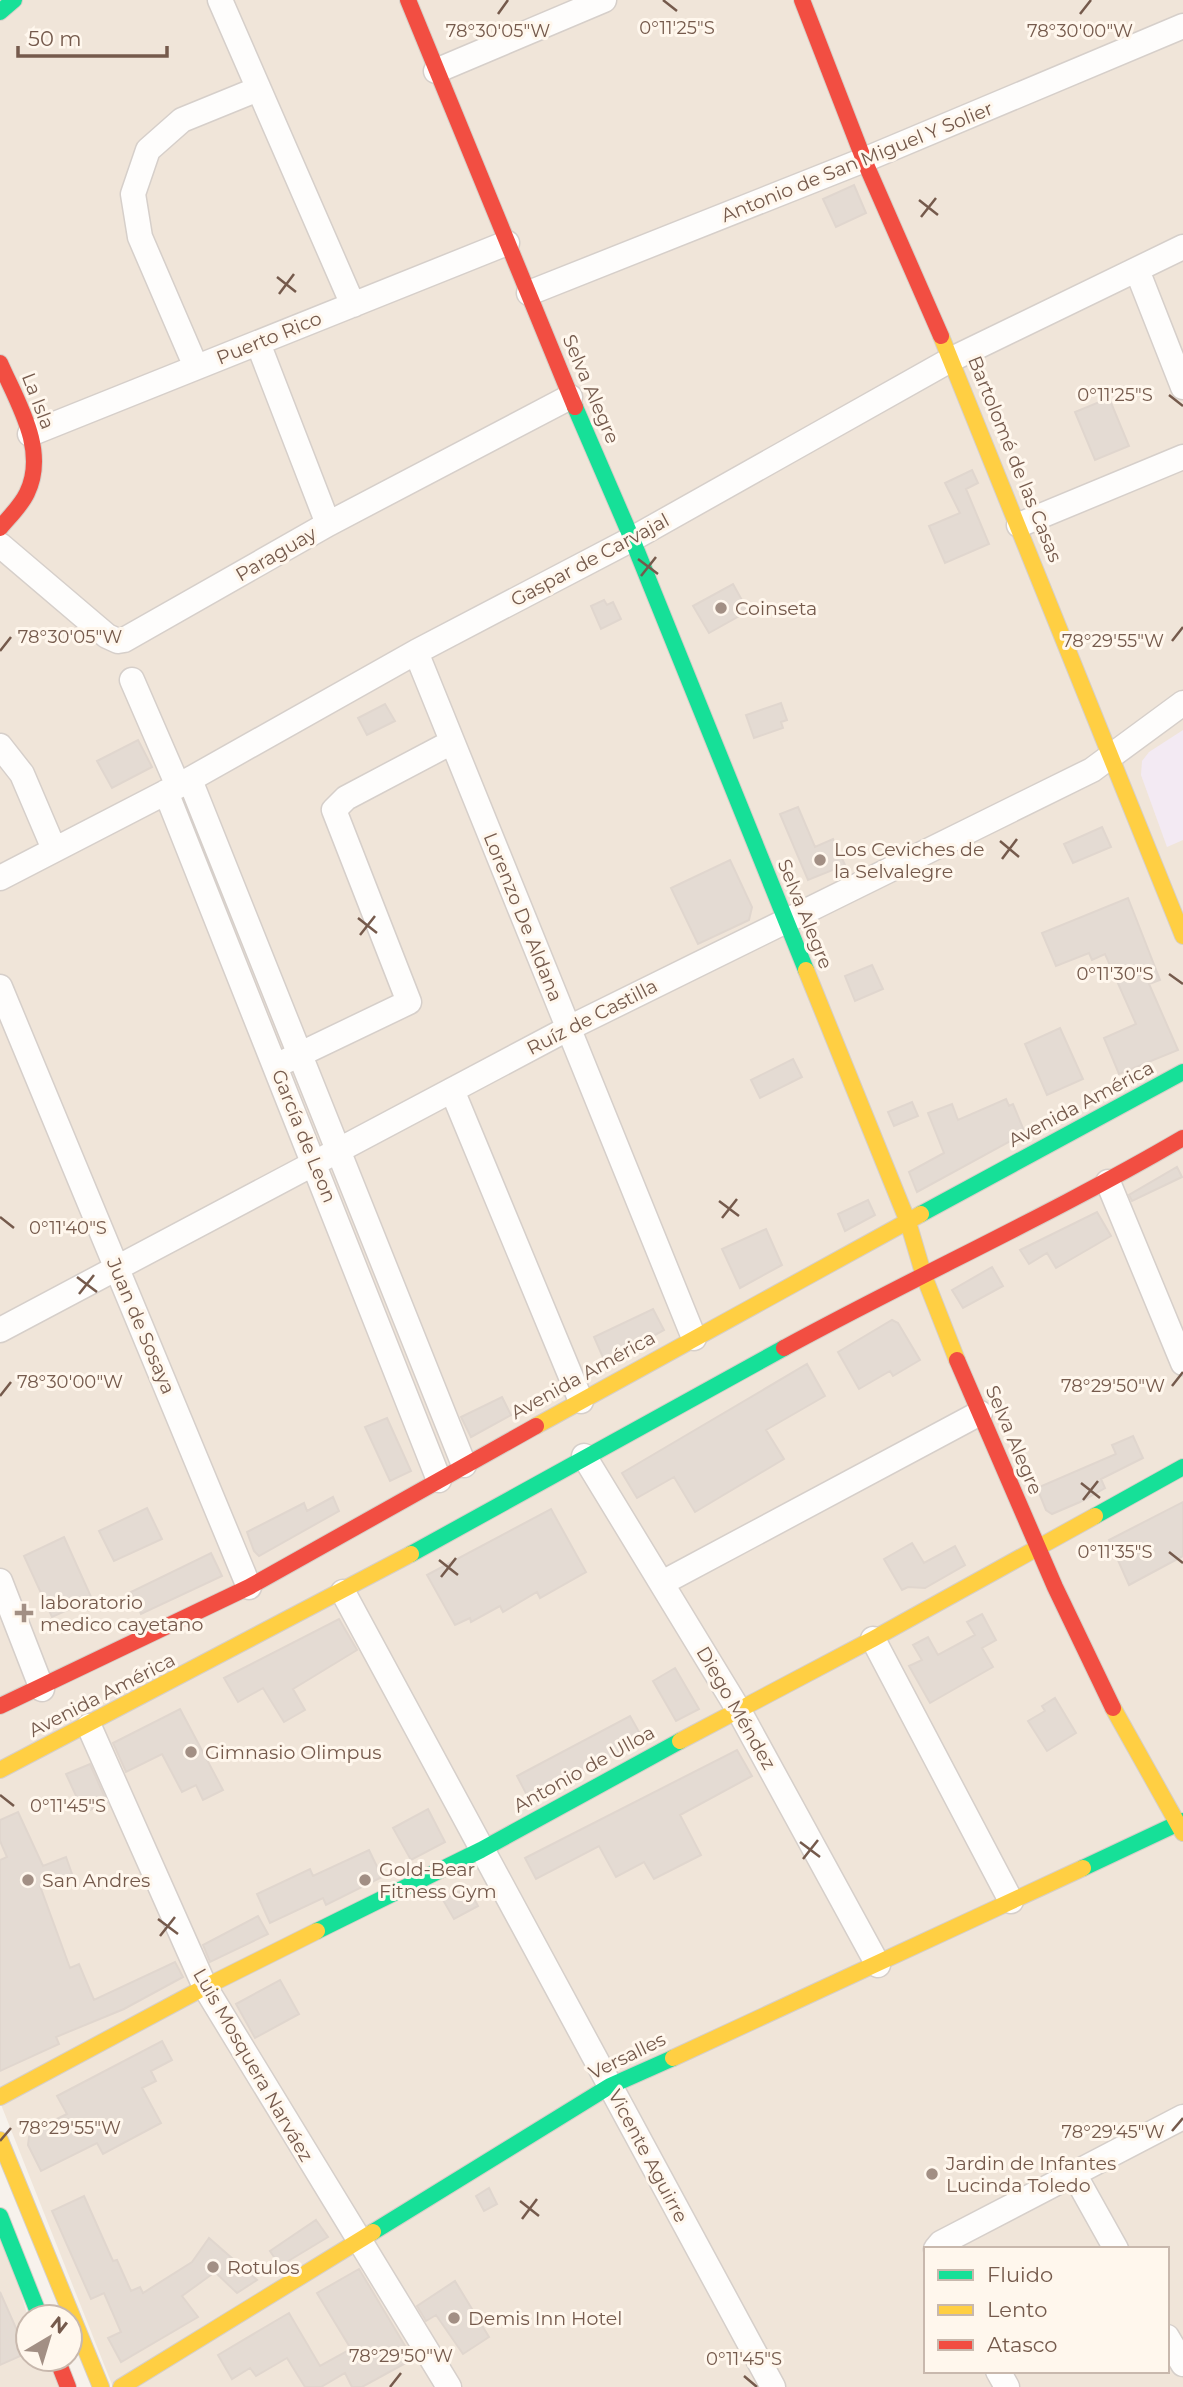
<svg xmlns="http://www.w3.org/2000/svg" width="1183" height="2387" font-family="Montserrat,sans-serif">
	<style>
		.residential { fill: #f0e5d9; fill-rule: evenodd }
		.education { fill: #f3eaf3 }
		.building { fill: #e4dbd3; stroke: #e0d6ce; stroke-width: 2 }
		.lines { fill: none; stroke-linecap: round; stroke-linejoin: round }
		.street-casing { stroke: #d6cfca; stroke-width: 27 }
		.fast-casing { stroke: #d6cfc8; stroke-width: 18 }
		.slow-casing { stroke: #d6cfc8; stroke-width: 18 }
		.jam-casing { stroke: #d6cfc8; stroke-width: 18 }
		.street { stroke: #fefdfc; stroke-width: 24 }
		.fast { stroke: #16e098; stroke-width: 16 }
		.slow { stroke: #ffcf43; stroke-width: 16 }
		.jam { stroke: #f24e42; stroke-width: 16 }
		.ticks { fill: none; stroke: #755a4c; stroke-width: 2.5 }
		.poi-dot { fill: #a28f84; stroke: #fff7ed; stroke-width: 2.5 }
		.labels { text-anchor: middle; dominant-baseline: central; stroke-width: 6; stroke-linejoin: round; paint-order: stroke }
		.street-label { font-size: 19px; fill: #755a4c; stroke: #fff7ed }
		.poi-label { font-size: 19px; fill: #755a4c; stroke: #fff7ed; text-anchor: start }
		.ticks-label { font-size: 18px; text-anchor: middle; fill: #755a4c; stroke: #fff7ed; stroke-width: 6; stroke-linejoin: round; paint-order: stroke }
	</style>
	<rect width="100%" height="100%" fill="#f7f2ec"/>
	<path class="residential" d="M0,0H1183V2387H113L0,2102ZM926,2249H1167V2371H926Z
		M0,2224L28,2317V2359H51L62,2387H0Z"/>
	<path class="education" d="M1183,730V840L1167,847L1141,775L1142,761L1149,752Z"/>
	<path class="building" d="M854,185L866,213L836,227L823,199Z
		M1109,398L1129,446L1095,460L1075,412Z
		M972,470L978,483L966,489L989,544L945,563L929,526L960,513L945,483Z
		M733,584L748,611L709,633L693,606Z
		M604,600L607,605L613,602L621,619L601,629L591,606Z
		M781,703L787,720L781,722L783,728L754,738L746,715Z
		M385,704L395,721L367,735L358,718Z
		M138,740L152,767L112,788L97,761Z
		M798,807L815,847L833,839L845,865L808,880L780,814Z
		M1102,827L1111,847L1073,863L1064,844Z
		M730,860L752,907L749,920L698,944L671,888Z
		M1128,898L1160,980L1149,984L1178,1050L1119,1074L1104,1038L1136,1024L1105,954L1092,960L1089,953L1056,966L1042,933Z
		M872,965L883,989L855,1001L845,976Z
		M1060,1028L1083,1079L1047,1095L1025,1044Z
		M793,1059L802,1077L760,1098L751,1080Z
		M1006,1099L1009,1106L1013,1104L1025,1133L917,1192L909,1172L944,1153L928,1113L952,1104L958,1120Z
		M912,1102L918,1116L894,1126L888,1112Z
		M1177,1167L1182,1177L1132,1201L1129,1195Z
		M868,1200L875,1215L845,1231L838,1214Z
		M1097,1212L1111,1236L1056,1268L1047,1253L1029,1264L1020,1250Z
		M766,1229L782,1265L740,1288L722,1249Z
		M992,1267L1003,1286L963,1308L952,1290Z
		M653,1309L664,1330L605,1362L594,1337Z
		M892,1320L898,1323L920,1360L893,1376L890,1371L859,1389L838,1352Z
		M807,1364L825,1396L766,1430L784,1459L695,1512L674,1477L637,1498L622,1473Z
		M502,1397L511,1415L471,1437L461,1417Z
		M387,1418L411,1471L390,1481L365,1427Z
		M1133,1436L1143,1458L1101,1479L1105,1488L1080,1502L1052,1514L1046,1510L1037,1488L1116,1454L1112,1445Z
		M333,1497L339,1511L259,1556L254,1551L247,1532L304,1503L307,1511Z
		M1183,1502V1556L1129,1585L1109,1540Z
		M147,1508L162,1539L114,1561L99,1531Z
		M551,1509L586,1572L540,1598L537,1592L503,1612L500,1606L471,1622L470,1618L455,1625L427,1575Z
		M64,1537L92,1599L52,1617L24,1556Z
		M912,1543L924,1563L955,1546L965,1565L925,1588L908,1587L902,1590L884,1559Z
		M211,1553L222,1576L141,1614L131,1592Z
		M982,1614L996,1640L982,1648L993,1667L930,1703L909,1666L922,1660L913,1645L928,1637L938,1655L975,1635L967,1622Z
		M339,1619L357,1650L293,1689L305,1710L284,1722L263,1688L238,1702L224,1678Z
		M675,1668L699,1709L676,1721L653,1681Z
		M1055,1698L1076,1733L1047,1751L1028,1721L1045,1711L1042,1706Z
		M180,1709L223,1790L203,1800L196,1785L182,1792L162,1754L126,1772L113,1743Z
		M630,1716L643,1739L530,1801L517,1776Z
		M737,1750L752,1776L680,1815L701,1855L654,1879L644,1862L616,1877L599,1846L536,1879L525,1858Z
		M90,1764L107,1802L84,1813L66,1774Z
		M428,1809L445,1842L411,1860L393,1828Z
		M18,1812L43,1866L66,1857L72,1874L40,1886L70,1968L79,1964L94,2000L175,1962L183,1977L124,2009L56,2037L59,2044L0,2071V1860L7,1857L0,1841V1820Z
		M369,1850L382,1877L326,1905L323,1898L270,1923L257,1894L310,1869L313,1876Z
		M468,1887L478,1906L454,1919L443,1900Z
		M258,1916L268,1934L210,1962L203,1945Z
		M280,1980L299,2014L255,2038L236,2004Z
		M162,2041L172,2060L151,2071L156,2081L142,2088L161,2123L103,2154L97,2143L41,2171L28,2145L29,2137L34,2130L67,2114L57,2096Z
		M489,2188L497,2204L484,2211L476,2196Z
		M84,2196L113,2261L117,2260L131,2291L140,2287L143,2293L192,2262L209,2238L257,2280L237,2293L215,2272L182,2296L198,2317L121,2362L108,2338L121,2332L104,2293L91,2299L52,2211Z
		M316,2220L328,2237L280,2266L270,2251Z
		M359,2269L413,2359L362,2387H352L345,2373L321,2387H305L287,2358L256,2376L250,2368L232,2379L218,2355L289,2313L320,2366L351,2349L317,2293Z
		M455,2281L489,2337L463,2354L436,2315L426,2321L417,2306Z
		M0,2292L27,2353L0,2365Z"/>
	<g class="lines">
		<defs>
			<path id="street" d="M220,0L353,305
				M436,71L604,0
				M1137,270L1183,387
				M529,293L864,160L1183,26
				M258,343L328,524
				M196,367L140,237L133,194L148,150L182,120L258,89
				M30,434L507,243
				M1019,525L1183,457
				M0,545L107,636L118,641L124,640L328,524L570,397
				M416,652L694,1338
				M132,680L178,786
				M0,746L22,774L54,849
				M190,780L464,1465
				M166,792L439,1480
				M0,878L178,786L416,652L632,539L952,359L1183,247
				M0,987L249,1587
				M286,1061L409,1002L334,810L346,798L452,742
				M452,1090L581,1401
				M1108,1182L1183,1363
				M0,1330L569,1028L1092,770L1183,703
				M584,1456L738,1709L878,1965
				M0,1581L42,1689
				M664,1582L980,1413
				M343,1592L773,2387
				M873,1639L1011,1901
				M89,1726L205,1987L449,2387
				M1073,2172L1116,2249
				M936,2249L941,2243L1183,2117
				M1167,2337L1183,2364
				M998,2371L1007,2387"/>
			<path id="fast" d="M0,12L14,0
				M575,407L632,539L806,970
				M921,1214L1183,1072
				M1095,1516L1183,1467
				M411,1554L784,1348
				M1083,1868L1183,1821
				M317,1931L481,1850L680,1741
				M0,2216L40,2317
				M373,2232L610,2086L673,2058"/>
			<path id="slow" d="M941,336L1183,936
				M806,970L908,1222L924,1276L957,1360
				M536,1426L921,1214
				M1113,1708L1183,1833
				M680,1741L873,1639L1095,1516
				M0,1770L411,1554
				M673,2058L1083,1868
				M0,2097L205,1987L317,1931
				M0,2140L101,2387
				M121,2387L373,2232"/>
			<path id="jam" d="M408,0L575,407
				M802,0L864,160L941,336
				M0,363C17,402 48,450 27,493C21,506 9,517 0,528
				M784,1348C916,1276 1053,1214 1183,1138
				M957,1360L1055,1587L1113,1708
				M0,1706L249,1587L536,1426
				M57,2359L68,2387"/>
		</defs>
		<use href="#street" class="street-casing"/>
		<use href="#fast" class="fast-casing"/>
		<use href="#slow" class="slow-casing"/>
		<use href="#jam" class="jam-casing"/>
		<use href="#street" class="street"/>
		<use href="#fast" class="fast"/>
		<use href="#slow" class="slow"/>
		<use href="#jam" class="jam"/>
	</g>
	<path class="ticks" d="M663,0L677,11M498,14L508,0M1080,14L1091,0M919,200L938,215M921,217L936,198M277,277L296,292M279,294L294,274M1169,395L1183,406M638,559L658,574M641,576L656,557M1172,641L1183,627M0,651L11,637M1000,841L1019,857M1002,859L1017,839M358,918L377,933M360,935L375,916M1169,974L1183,984M719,1201L739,1216M0,1217L14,1228M722,1218L737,1199M77,1277L97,1292M79,1294L94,1275M1172,1386L1183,1372M0,1396L11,1382M1081,1483L1100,1498M1083,1500L1098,1481M1169,1552L1183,1563M439,1560L458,1575M441,1577L456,1558M0,1795L14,1806M800,1842L820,1857M803,1859L818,1840M158,1919L178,1934M160,1936L175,1917M1172,2131L1183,2118M0,2141L11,2128M520,2201L539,2216M522,2219L537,2199M744,2376L757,2387M390,2387L401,2373"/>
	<g class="poi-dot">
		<circle cx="721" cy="608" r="7"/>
		<circle cx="820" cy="860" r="7"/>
		<path d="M20.5 1602.5h7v7h7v7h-7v7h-7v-7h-7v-7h7z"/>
		<circle cx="191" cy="1752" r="7"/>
		<circle cx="28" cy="1880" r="7"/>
		<circle cx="365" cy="1880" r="7"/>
		<circle cx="932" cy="2174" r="7"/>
		<circle cx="213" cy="2267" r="7"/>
		<circle cx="454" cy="2318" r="7"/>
	</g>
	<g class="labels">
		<g class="street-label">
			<text transform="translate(857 162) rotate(-22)">Antonio de San Miguel Y Solier</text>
			<text transform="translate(269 338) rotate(-22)">Puerto Rico</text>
			<text transform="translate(591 389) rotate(67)">Selva Alegre</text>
			<text transform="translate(38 401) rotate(69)">La Isla</text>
			<text transform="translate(1015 459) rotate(68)">Bartolomé de las Casas</text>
			<text transform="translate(276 554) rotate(-30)">Paraguay</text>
			<text transform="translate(590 560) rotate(-28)">Gaspar de Carvajal</text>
			<text transform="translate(805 914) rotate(68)">Selva Alegre</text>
			<text transform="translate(523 917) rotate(68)">Lorenzo De Aldana</text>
			<text transform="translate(592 1017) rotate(-27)">Ruíz de Castilla</text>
			<text transform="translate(1081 1104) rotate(-28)">Avenida América</text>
			<text transform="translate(304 1136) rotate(68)">García de Leon</text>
			<text transform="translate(141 1326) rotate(67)">Juan de Sosaya</text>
			<text transform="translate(583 1375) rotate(-29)">Avenida América</text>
			<text transform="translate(1014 1440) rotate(67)">Selva Alegre</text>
			<text transform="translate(102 1695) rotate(-27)">Avenida América</text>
			<text transform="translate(736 1708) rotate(60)">Diego Méndez</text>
			<text transform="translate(584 1769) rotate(-29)">Antonio de Ulloa</text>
			<text transform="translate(627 2056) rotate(-26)">Versalles</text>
			<text transform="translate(253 2065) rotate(60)">Luis Mosquera Narváez</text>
			<text transform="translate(648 2156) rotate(62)">Vicente Aguirre</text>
		</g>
		<g class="poi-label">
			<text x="735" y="608">Coinseta</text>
			<text x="834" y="849">Los Ceviches de<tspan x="834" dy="22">la Selvalegre</tspan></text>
			<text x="40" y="1602">laboratorio<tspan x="40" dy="22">medico cayetano</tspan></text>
			<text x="205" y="1752">Gimnasio Olimpus</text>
			<text x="379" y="1869">Gold-Bear<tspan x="379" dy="22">Fitness Gym</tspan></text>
			<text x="42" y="1880">San Andres</text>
			<text x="946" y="2163">Jardin de Infantes<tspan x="946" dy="22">Lucinda Toledo</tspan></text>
			<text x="227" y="2267">Rotulos</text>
			<text x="468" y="2318">Demis Inn Hotel</text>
		</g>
	</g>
	<g class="ticks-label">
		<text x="677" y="34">0°11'25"S</text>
		<text x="1080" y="37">78°30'00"W</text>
		<text x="498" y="37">78°30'05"W</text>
		<text x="1115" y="401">0°11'25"S</text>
		<text x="70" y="643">78°30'05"W</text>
		<text x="1113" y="647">78°29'55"W</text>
		<text x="1115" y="980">0°11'30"S</text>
		<text x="68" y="1234">0°11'40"S</text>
		<text x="70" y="1388">78°30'00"W</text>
		<text x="1113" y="1392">78°29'50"W</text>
		<text x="1115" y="1558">0°11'35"S</text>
		<text x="68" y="1812">0°11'45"S</text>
		<text x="70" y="2134">78°29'55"W</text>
		<text x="1113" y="2138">78°29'45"W</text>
		<text x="401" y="2362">78°29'50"W</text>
		<text x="744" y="2365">0°11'45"S</text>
	</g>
	<rect x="924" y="2247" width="245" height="126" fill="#fff7ed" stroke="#c8b8ad" stroke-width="2"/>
	<rect x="938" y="2270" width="35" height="10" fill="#16e098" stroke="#c8b8ad" stroke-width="2"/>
	<text x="987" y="2282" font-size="21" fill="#755a4c">Fluido</text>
	<rect x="938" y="2305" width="35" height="10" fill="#ffcf43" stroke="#c8b8ad" stroke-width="2"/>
	<text x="987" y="2317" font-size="21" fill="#755a4c">Lento</text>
	<rect x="938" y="2340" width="35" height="10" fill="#f24e42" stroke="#c8b8ad" stroke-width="2"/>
	<text x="987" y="2352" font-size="21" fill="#755a4c">Atasco</text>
	<g transform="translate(49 2338) rotate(38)"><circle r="33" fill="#fff7ed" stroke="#c8b8ad" stroke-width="2"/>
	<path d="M0-5L12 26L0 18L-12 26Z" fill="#a28f84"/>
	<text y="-10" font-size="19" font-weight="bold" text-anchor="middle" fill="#755a4c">N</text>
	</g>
	<path d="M18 46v10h149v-10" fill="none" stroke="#755a4c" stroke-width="3.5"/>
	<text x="28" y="46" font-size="21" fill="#755a4c" stroke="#fff7ed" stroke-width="5" paint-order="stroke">50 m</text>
</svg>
